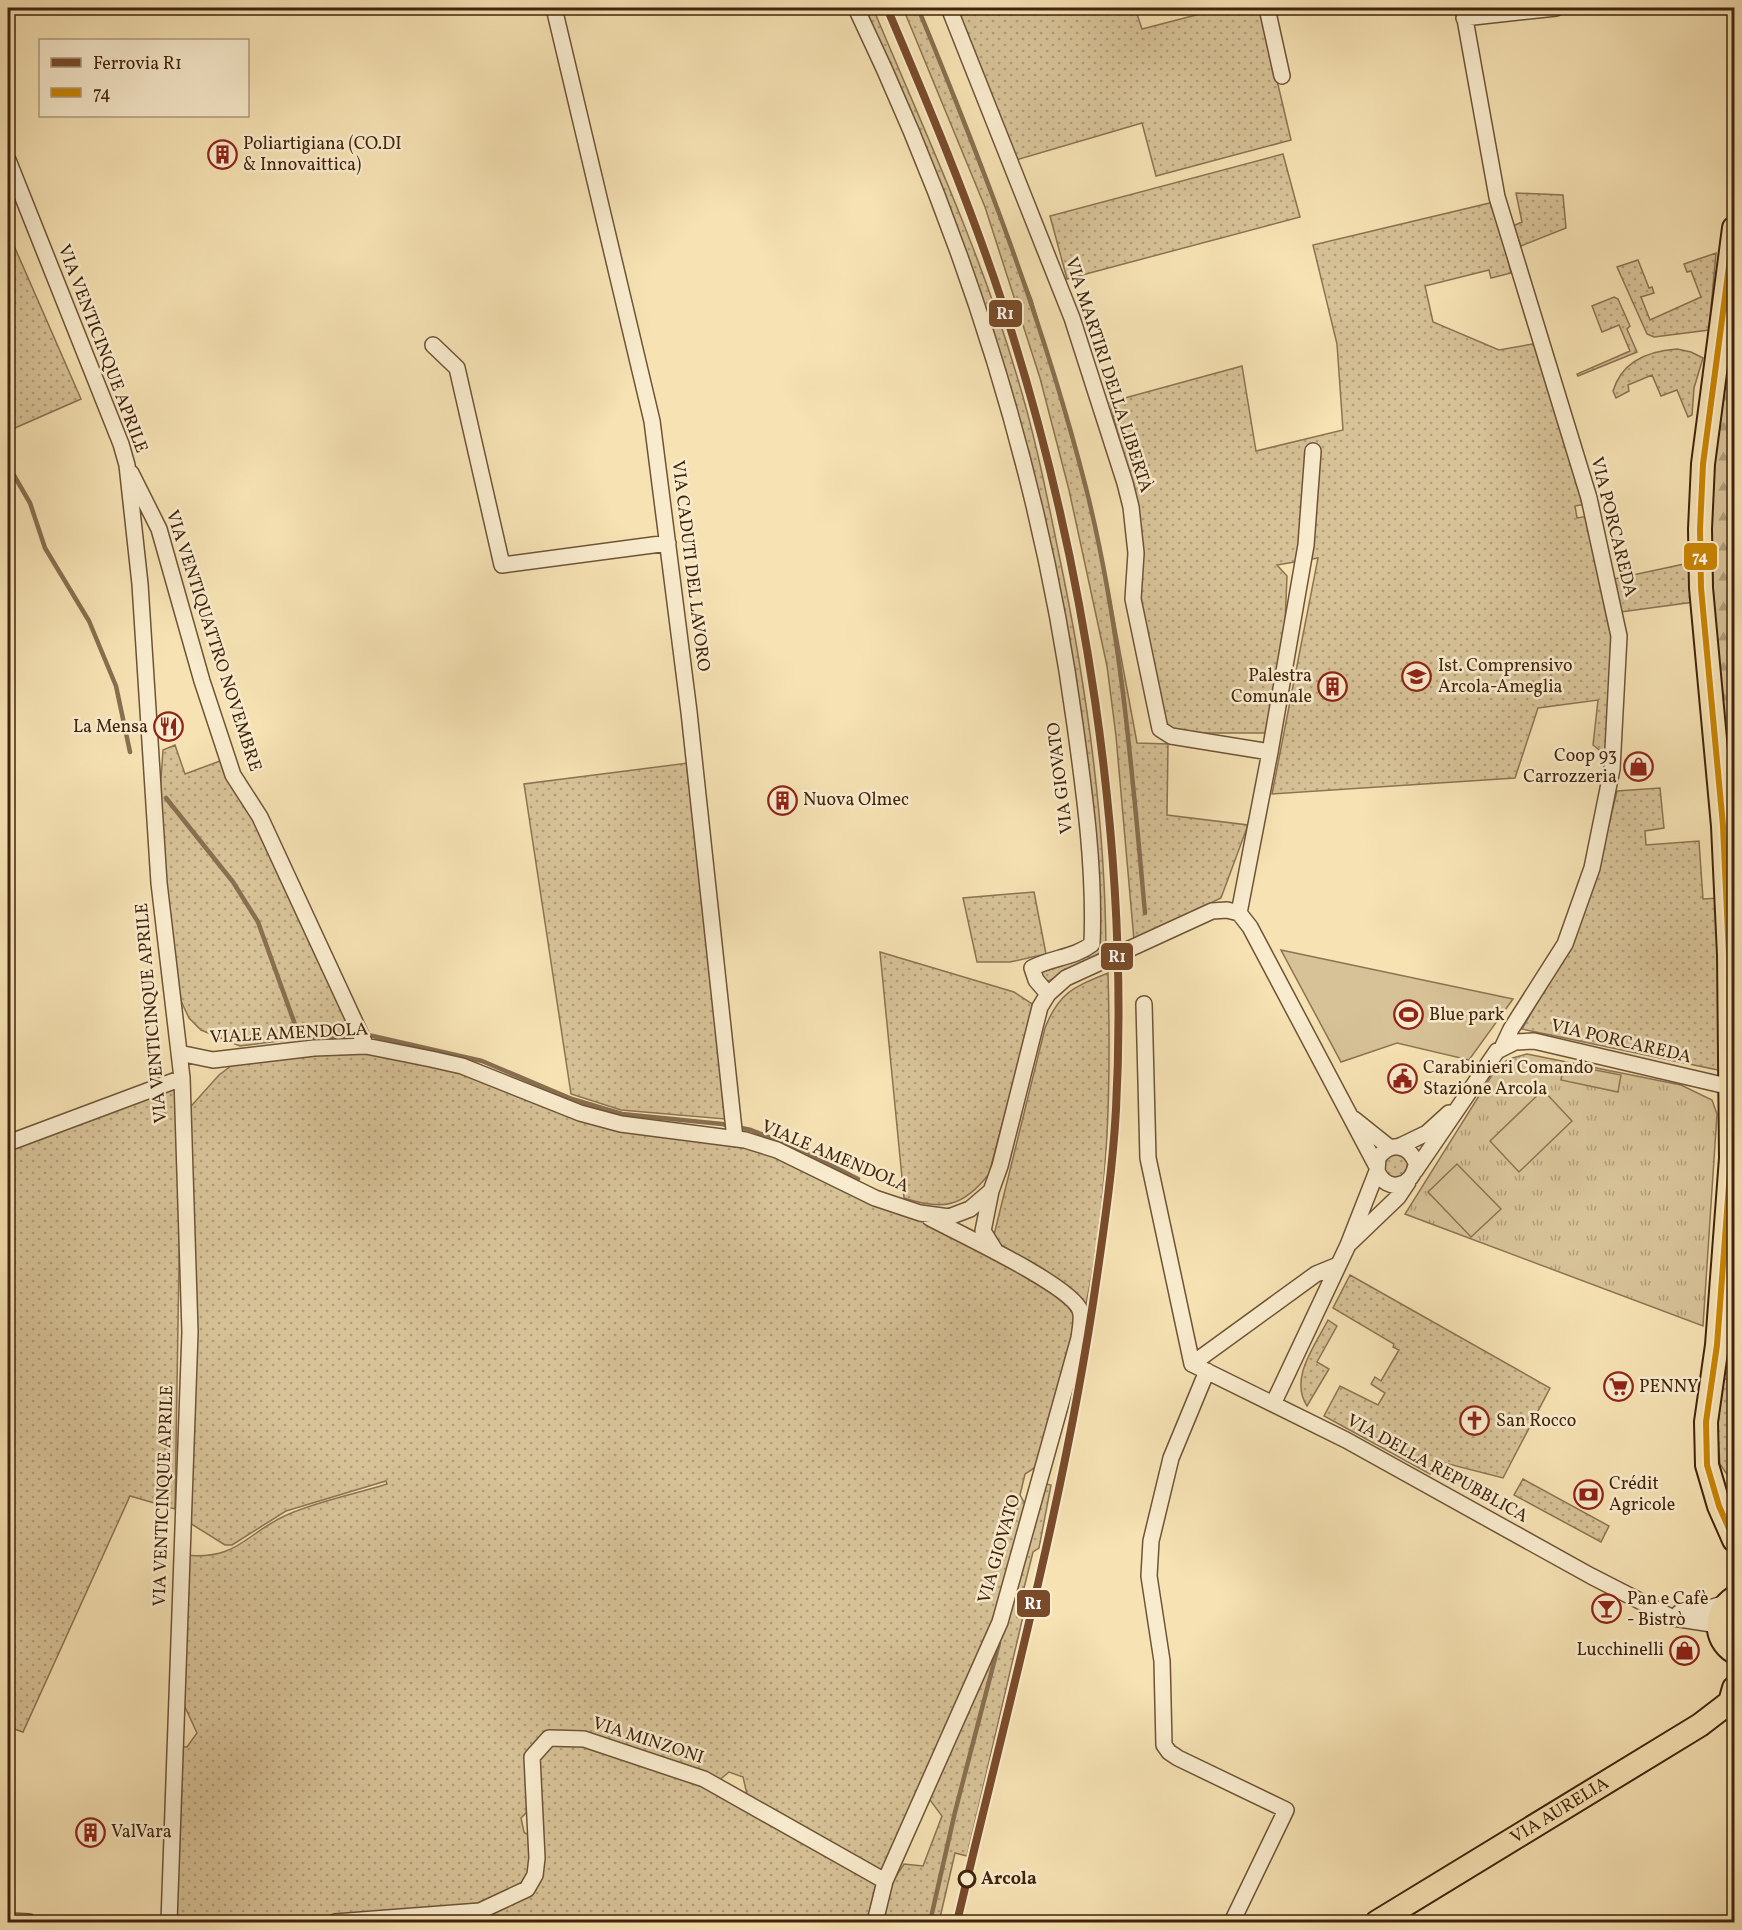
<svg xmlns="http://www.w3.org/2000/svg" width="1742" height="1930" font-family="Vollkorn,serif">
	<style>
		.grass { fill: url(#grass-dots); stroke: #8c7352; stroke-width: 1.5 }
		.forest { fill: url(#forest-firs); stroke: #8c7352; stroke-width: 1.5 }
		.park { fill: url(#park-tufts); stroke: #8c7352; stroke-width: 1.5 }
		.pitch { fill: #d7c297; stroke: #8c7352; stroke-width: 1.5 }
		.lines { fill: none; stroke-linecap: round; stroke-linejoin: round }
		.stream { stroke: #886f4f; stroke-width: 4.5 }
		.street-casing { stroke: #6e5436; stroke-width: 18 }
		.primary-casing { stroke: #41240d; stroke-width: 26 }
		.street { stroke: #f9ecce; stroke-width: 15 }
		.primary { stroke: #f6e2b3; stroke-width: 22 }
		.bus-1-casing { stroke: #f9ecce; stroke-width: 10 }
		.bus-1 { stroke: #ca8603; stroke-width: 6 }
		.rail-1-casing { stroke: #f9ecce; stroke-width: 12 }
		.rail-1 { stroke: #7a4b2a; stroke-width: 8 }
		.stop-dot { fill: #f9ecce; stroke: #41240d; stroke-width: 3 }
		.labels { text-anchor: middle; dominant-baseline: central; stroke-width: 5; stroke-linejoin: round; paint-order: stroke }
		.poi-label { font-size: 18px; fill: #41240d; stroke: #f9ecce; text-anchor: start }
		.street-label { font-size: 18px; fill: #41240d; stroke: #f9ecce }
		.stop-label { font-size: 18px; font-weight: bold; fill: #41240d; stroke: #f9ecce; text-anchor: start }
		.line-badge { stroke: #f9ecce; stroke-width: 2 }
		.badge-label { font-size: 16px; text-anchor: middle; font-weight: bold; fill: #fff }
	</style>
	<defs>
		<pattern id="grass-dots" width="8" height="8" patternUnits="userSpaceOnUse" patternTransform="scale(1.5)"><rect width="8" height="8" fill="#d7c297"/><path d="M2 2h.1M6 6h.1" fill="none" stroke="#b09d7a" stroke-width="1.8" stroke-linecap="round"/></pattern>
		<pattern id="forest-firs" width="22" height="20" patternUnits="userSpaceOnUse" patternTransform="scale(1.5)"><rect width="22" height="20" fill="#d7c297"/><path d="M5 1l3.5 6h-7zM16 11l3.5 6h-7z" fill="#b09d7a"/></pattern>
		<pattern id="park-tufts" width="24" height="20" patternUnits="userSpaceOnUse" patternTransform="scale(1.5)"><rect width="24" height="20" fill="#d7c297"/><path d="M3 7l-1-3M5 7V3M7 7l1-3M15 17l-1-3M17 17v-4M19 17l1-3" fill="none" stroke="#b09d7a"/></pattern>
	</defs>
	<rect width="100%" height="100%" fill="#f6e2b3"/>
	<filter id="stains"><feTurbulence type="fractalNoise" baseFrequency=".00333" numOctaves="4"/><feColorMatrix values="0 0 0 0 .2 0 0 0 0 .09 0 0 0 0 .02 0 0 0 .5 -.17"/></filter>
	<radialGradient id="worn" r=".72"><stop offset=".6" stop-color="#630" stop-opacity="0"/><stop offset="1" stop-color="#630" stop-opacity=".3"/></radialGradient>
	<path class="grass" d="M862,8H873C923,128 979,248 1016,373C1034,431 1046,491 1058,550C1086,682 1105,815 1106,950L1049,981H1042L1040,968L1080,956L1098,908L1022,440Z
		M903,8H918L1032,300L1086,489L1104,565L1137,743L1168,744L1167,815L1248,825L1221,898L1134,940L1116,736L1107,666L1069,490L1040,378L985,207Z
		M953,8H1084C1098,13 1119,8 1135,8L1142,29L1223,8H1260L1291,140L1156,176L1142,123L1016,160Z
		M1283,154L1300,217L1067,279L1050,216Z
		M1516,193L1563,195L1566,228L1521,246L1513,226L1522,222Z
		M1494,202L1511,273L1491,278L1489,270L1425,286L1433,322L1499,350L1538,343L1586,504L1575,506L1577,518L1589,516L1616,638L1609,758L1593,745L1598,700L1538,708L1515,778L1272,794L1318,558L1277,565L1287,576L1285,624L1268,733H1169L1147,655L1140,599L1135,504L1110,402L1242,366L1256,451L1343,430L1337,344L1313,245Z
		M8,232L81,399L8,431Z
		M1716,253L1709,330L1654,337L1647,334L1617,267L1638,260L1649,288L1652,287L1654,293L1641,297L1650,320L1701,297L1691,271L1687,272L1684,264Z
		M1614,297L1618,299L1630,326L1627,329L1637,352L1578,376L1577,374L1630,351L1619,325L1602,332L1592,306Z
		M1677,349L1691,352L1703,358L1694,388L1692,415L1688,417L1677,390L1661,396L1652,375L1628,385L1629,391L1616,398L1613,391C1622,361 1648,351 1677,349Z
		M1689,563L1694,602L1621,612L1614,579Z
		M175,745L185,774L220,761L256,820L355,1031L240,1046L201,1030L189,1018L181,1001L169,923L159,809L163,750Z
		M688,763L725,1119L621,1110L571,1094L524,784Z
		M1660,788L1664,828L1645,831L1646,845L1699,841L1703,899L1718,898V1070L1522,1029L1562,960L1603,849L1617,791Z
		M1034,892L1046,954L1010,962H977L963,898Z
		M880,952L1014,992L1034,1005L989,1174C963,1207 943,1211 904,1198Z
		M1108,973C1111,1084 1109,1195 1086,1304L1065,1286L1006,1255L994,1235L1045,1028C1059,992 1074,987 1108,973Z
		M366,1048L431,1061L579,1115L745,1143L919,1215L1054,1289L1078,1311L1042,1463L1025,1474L1020,1495L1029,1511L1011,1578L884,1878L749,1803L743,1777L729,1772L717,1782L548,1735L529,1757L531,1808L521,1818L524,1832L533,1838L534,1858L525,1887L479,1909L294,1922H172L177,1746L187,1747L197,1733L179,1694L184,1555C239,1561 246,1532 289,1514C319,1501 355,1494 387,1484L386,1481L286,1511L232,1545H225L185,1520L184,1114L219,1075L239,1060Z
		M182,1078L175,1509L130,1496L23,1732L8,1727V1149Z
		M1384 1165a12 12 0 1 1 24 0a12 12 0 1 1-24 0Z
		M1350,1275L1550,1388L1503,1478L1437,1461L1430,1474L1324,1416L1340,1386L1378,1405L1385,1393L1371,1384L1375,1377L1381,1381L1399,1350L1393,1347L1394,1344L1333,1308Z
		M1328,1320L1337,1326L1317,1362L1329,1369L1307,1406C1289,1378 1315,1346 1328,1320Z
		M1722,1378L1734,1381V1485L1720,1464L1715,1402Z
		M1523,1479L1609,1526L1601,1542L1514,1495Z
		M1042,1483L1051,1485L1039,1548L1033,1552L1024,1588L1028,1595L967,1856L955,1853L939,1922H879L887,1890L904,1864L923,1866L942,1816L927,1796L966,1710Z
		M550,1740L583,1741L703,1781L882,1882L872,1922H365L480,1913L528,1890L534,1758Z"/>
	<path class="forest" d="M1734,310V861C1726,739 1709,616 1712,494C1714,432 1725,371 1734,310Z
		M1734,1223V1381L1722,1378Z"/>
	<path class="park" d="M1527,1054L1681,1085L1712,1100L1717,1114L1703,1326L1405,1214L1497,1067L1509,1059Z"/>
	<path class="pitch" d="M1281,950L1513,999L1469,1060L1397,1043L1341,1062Z
		M1564,1064L1621,1075L1618,1092L1561,1080Z
		M1543,1090L1572,1121L1519,1172L1490,1141Z
		M1457,1164L1501,1209L1471,1237L1428,1192Z"/>
	<g class="lines">
		<path class="stream" d="M918,8C983,165 1044,323 1086,488C1121,627 1132,771 1145,913
			M8,465L30,503L45,548L89,621L116,686L130,752
			M166,798L233,882L258,922L301,1041L364,1034L482,1061L572,1099L622,1114L722,1124L751,1130L803,1151L858,1179
			M930,1922L955,1812L999,1643"/>
		<defs>
			<path id="street" d="M554,8L652,421L689,712L735,1139
				M856,8C965,236 1041,473 1075,725C1085,797 1095,870 1092,944C1074,958 1053,957 1032,968L1036,980L1048,994
				M949,8L1072,318L1125,483L1131,507L1136,553L1133,599L1160,729L1171,736L1270,752L1239,913
				M1267,8L1282,76
				M1463,8L1497,197L1589,498L1619,636L1612,769L1592,868L1565,944L1511,1029L1503,1046
				M1464,18L1556,8
				M8,160L121,444L127,465L140,584L159,883L182,1078L190,1332L169,1922
				M433,345L457,368L502,565L668,543
				M131,473L159,529L202,681L233,775L260,817L366,1046
				M1270,752L1306,545L1313,451
				M1239,913L1250,927L1376,1165
				M1144,1004L1148,1158L1192,1364
				M179,1053L213,1060L314,1048L366,1046L431,1059L462,1066L580,1113L621,1124L745,1140L777,1150L875,1198L920,1213L949,1217L970,1209L991,1191L1000,1166L1040,1007L1048,994L1066,978L1212,911L1227,910L1239,913
				M1354,1119L1389,1147
				M8,1143L182,1078
				M1400,1146L1427,1133L1449,1113
				M1415,1171L1497,1051L1515,1042L1534,1041L1718,1084L1730,1086L1733,1080
				M991,1191L983,1231L996,1252
				M1350,1243L1398,1197L1408,1182
				M1192,1364L1346,1440L1591,1576L1673,1618L1718,1625
				M1192,1364L1316,1274L1338,1265
				M1207,1371L1171,1458L1151,1541L1149,1576L1162,1661L1164,1745L1169,1752L1178,1758L1286,1810L1232,1922
				M1274,1402L1348,1245L1377,1171L1378,1158C1390,1141 1409,1144 1416,1163C1414,1187 1387,1194 1377,1171
				M1679,1613L1703,1610L1729,1602
				M8,1921L29,1922
				M335,1922L480,1911L527,1889L535,1875L537,1858L532,1757L549,1738L584,1739L704,1779L885,1881
				M875,1922L885,1881L1000,1622L1079,1338C1080,1329 1083,1318 1080,1310C1070,1285 958,1233 930,1218"/>
			<g id="primary">
				<path d="M1734,228L1703,464L1700,529L1701,588L1723,826L1729,955L1731,1158L1717,1345L1706,1422L1707,1465L1719,1506L1734,1540"/>
				<path d="M1734,1598C1714,1611 1713,1639 1734,1652"/>
				<path id="s1" d="M1377,1922L1700,1725L1730,1702L1734,1688"/>
			</g>
		</defs>
		<use href="#street" class="street-casing"/>
		<use href="#primary" class="primary-casing"/>
		<use href="#street" class="street"/>
		<use href="#primary" class="primary"/>
		<defs>
			<path id="bus-1" d="M1734,228L1703,464L1700,529L1701,588L1723,826L1729,955L1731,1158L1717,1345L1706,1422L1707,1465L1719,1506L1734,1540"/>
		</defs>
		<use href="#bus-1" class="bus-1-casing"/>
		<use href="#bus-1" class="bus-1"/>
		<defs>
			<path id="rail-1" d="M887,8C928,104 969,202 1002,302C1084,553 1130,845 1116,1109C1113,1165 1105,1221 1097,1276C1066,1495 1007,1708 957,1922"/>
		</defs>
		<use href="#rail-1" class="rail-1-casing"/>
		<use href="#rail-1" class="rail-1"/>
	</g>
	<defs>
		<symbol id="building-ring" viewBox="-11 -11 22 22"><circle r="9.5" fill="#f9ecce" stroke="#8f2418" stroke-width="1.5"/><path d="M-4-6H4V6H1V3H-1V6H-4ZM-2.5-4.3h1.7v1.8h-1.7ZM.8-4.3h1.7v1.8H.8ZM-2.5-1h1.7V.8h-1.7ZM.8-1h1.7V.8H.8Z" fill="#8f2418"/></symbol>
		<symbol id="school-ring" viewBox="-11 -11 22 22"><circle r="9.5" fill="#f9ecce" stroke="#8f2418" stroke-width="1.5"/><path d="M0-5L7-2L0 1L-7-2ZM-4 1L0 2.5L4 1V4Q0 6-4 4Z" fill="#8f2418"/></symbol>
		<symbol id="restaurant-ring" viewBox="-11 -11 22 22"><circle r="9.5" fill="#f9ecce" stroke="#8f2418" stroke-width="1.5"/><path d="M-5-6h1v4h1v-4h1v4h1v-4h1v5L-1.5 .5V6h-2V.5L-5-1ZM5-6V6H3V1.5H1.5Q1.5-4 5-6Z" fill="#8f2418"/></symbol>
		<symbol id="shop-ring" viewBox="-11 -11 22 22"><circle r="9.5" fill="#f9ecce" stroke="#8f2418" stroke-width="1.5"/><path d="M-5-2.5h2.3a2.7 3.5 0 0 1 5.4 0H5L5.5 6h-11ZM-1.5-2.5h3a1.5 2.3 0 0 0-3 0Z" fill="#8f2418"/></symbol>
		<symbol id="stadium-ring" viewBox="-11 -11 22 22"><circle r="9.5" fill="#f9ecce" stroke="#8f2418" stroke-width="1.5"/><path d="M0-5a6.5 5 0 1 0 0 10a6.5 5 0 1 0 0-10ZM-3.5-1.8h7v3.6h-7Z" fill="#8f2418"/></symbol>
		<symbol id="civic-ring" viewBox="-11 -11 22 22"><circle r="9.5" fill="#f9ecce" stroke="#8f2418" stroke-width="1.5"/><path d="M-.6-6.5H3V-4.5H.6V-3L4-1V1h2V6H-6V1h2V-1L-.6-3ZM-1.2 2.5V6h2.4V2.5Z" fill="#8f2418"/></symbol>
		<symbol id="supermarket-ring" viewBox="-11 -11 22 22"><circle r="9.5" fill="#f9ecce" stroke="#8f2418" stroke-width="1.5"/><path d="M-6-5.5h2.5l.6 2H6L4.5 2H-2.5L-4.4-4H-6ZM-1.5 3.2a1.3 1.3 0 1 0 .1 0ZM3 3.2a1.3 1.3 0 1 0 .1 0Z" fill="#8f2418"/></symbol>
		<symbol id="church-ring" viewBox="-11 -11 22 22"><circle r="9.5" fill="#f9ecce" stroke="#8f2418" stroke-width="1.5"/><path d="M-1.2-6h2.4v3.5h3.3v2.4h-3.3V6h-2.4V-.1h-3.3v-2.4h3.3Z" fill="#8f2418"/></symbol>
		<symbol id="bank-ring" viewBox="-11 -11 22 22"><circle r="9.5" fill="#f9ecce" stroke="#8f2418" stroke-width="1.5"/><path d="M-6-4H6V4H-6ZM0-2.3a2.3 2.3 0 1 0 0 4.6a2.3 2.3 0 1 0 0-4.6Z" fill="#8f2418"/></symbol>
		<symbol id="bar-ring" viewBox="-11 -11 22 22"><circle r="9.5" fill="#f9ecce" stroke="#8f2418" stroke-width="1.5"/><path d="M-6-5H6L.8 .8V4.5H3.5V6h-7V4.5H-.8V.8Z" fill="#8f2418"/></symbol>
	</defs>
	<g fill-rule="evenodd">
		<use href="#building-ring" x="206" y="138" width="33" height="33"/>
		<use href="#school-ring" x="1400" y="660" width="33" height="33"/>
		<use href="#building-ring" x="1316" y="670" width="33" height="33"/>
		<use href="#restaurant-ring" x="152" y="710" width="33" height="33"/>
		<use href="#shop-ring" x="1622" y="750" width="33" height="33"/>
		<use href="#building-ring" x="766" y="784" width="33" height="33"/>
		<use href="#stadium-ring" x="1392" y="998" width="33" height="33"/>
		<use href="#civic-ring" x="1386" y="1062" width="33" height="33"/>
		<use href="#supermarket-ring" x="1602" y="1370" width="33" height="33"/>
		<use href="#church-ring" x="1458" y="1404" width="33" height="33"/>
		<use href="#bank-ring" x="1572" y="1478" width="33" height="33"/>
		<use href="#bar-ring" x="1590" y="1592" width="33" height="33"/>
		<use href="#shop-ring" x="1668" y="1634" width="33" height="33"/>
		<use href="#building-ring" x="74" y="1816" width="33" height="33"/>
	</g>
	<circle class="stop-dot" cx="967" cy="1879" r="8"/>
	<g class="labels">
		<g class="poi-label">
			<text x="243" y="144">Poliartigiana (CO.DI<tspan x="243" dy="21">&amp; Innovaittica)</tspan></text>
			<text x="1438" y="666">Ist. Comprensivo<tspan x="1438" dy="21">Arcola-Ameglia</tspan></text>
			<text x="1312" y="676" text-anchor="end">Palestra<tspan x="1312" dy="21">Comunale</tspan></text>
			<text x="148" y="727" text-anchor="end">La Mensa</text>
			<text x="1617" y="756" text-anchor="end">Coop 93<tspan x="1617" dy="21">Carrozzeria</tspan></text>
			<text x="803" y="800">Nuova Olmec</text>
			<text x="1429" y="1015">Blue park</text>
			<text x="1423" y="1068">Carabinieri Comando<tspan x="1423" dy="21">Stazione Arcola</tspan></text>
			<text x="1639" y="1387">PENNY</text>
			<text x="1496" y="1421">San Rocco</text>
			<text x="1609" y="1484">Crédit<tspan x="1609" dy="21">Agricole</tspan></text>
			<text x="1627" y="1599">Pan e Cafè<tspan x="1627" dy="21">- Bistrò</tspan></text>
			<text x="1664" y="1650" text-anchor="end">Lucchinelli</text>
			<text x="111" y="1832">ValVara</text>
		</g>
		<g class="street-label">
			<text transform="translate(102 349) rotate(69)">VIA VENTICINQUE APRILE</text>
			<text transform="translate(1108 375) rotate(72)">VIA MARTIRI DELLA LIBERTÀ</text>
			<text transform="translate(1613 527) rotate(76)">VIA PORCAREDA</text>
			<text transform="translate(690 566) rotate(83)">VIA CADUTI DEL LAVORO</text>
			<text transform="translate(213 641) rotate(72)">VIA VENTIQUATTRO NOVEMBRE</text>
			<text transform="translate(1061 778) rotate(-97)">VIA GIOVATO</text>
			<text transform="translate(152 1013) rotate(-95)">VIA VENTICINQUE APRILE</text>
			<text transform="translate(289 1034) rotate(-3)">VIALE AMENDOLA</text>
			<text transform="translate(1621 1042) rotate(13)">VIA PORCAREDA</text>
			<text transform="translate(835 1157) rotate(23)">VIALE AMENDOLA</text>
			<text transform="translate(1437 1469) rotate(29)">VIA DELLA REPUBBLICA</text>
			<text transform="translate(164 1496) rotate(-88)">VIA VENTICINQUE APRILE</text>
			<text transform="translate(1000 1549) rotate(-74)">VIA GIOVATO</text>
			<text transform="translate(648 1741) rotate(18)">VIA MINZONI</text>
			<text stroke="none"><textPath href="#s1" startOffset="214">VIA AURELIA</textPath></text>
		</g>
		<g class="stop-label">
			<text x="981" y="1879">Arcola</text>
		</g>
	</g>
	<g class="line-badge">
		<rect x="988" y="299" width="35" height="29" rx="6" fill="#7a4b2a"/>
		<rect x="1683" y="542" width="35" height="29" rx="6" fill="#ca8603"/>
		<rect x="1100" y="942" width="34" height="29" rx="6" fill="#7a4b2a"/>
		<rect x="1016" y="1589" width="35" height="29" rx="6" fill="#7a4b2a"/>
	</g>
	<g class="badge-label">
		<text x="1005" y="319">R1</text>
		<text x="1700" y="562">74</text>
		<text x="1117" y="962">R1</text>
		<text x="1033" y="1609">R1</text>
	</g>
	<rect width="1742" height="1930" fill="none" stroke="#f6e2b3" stroke-width="30"/>
	<rect x="9" y="9" width="1724" height="1912" fill="none" stroke="#41240d" stroke-width="3"/>
	<rect x="15" y="15" width="1712" height="1900" fill="none" stroke="#41240d" stroke-width="1.5"/>
	<rect x="39" y="39" width="210" height="78" fill="#f9ecce" stroke="#af9c81" stroke-width="1.5"/>
	<rect x="51" y="58" width="30" height="9" fill="#7a4b2a" stroke="#af9c81" stroke-width="1.5"/>
	<text x="93" y="69" font-size="18" fill="#41240d">Ferrovia R1</text>
	<rect x="51" y="88" width="30" height="9" fill="#ca8603" stroke="#af9c81" stroke-width="1.5"/>
	<text x="93" y="99" font-size="18" fill="#41240d">74</text>
	<rect width="100%" height="100%" filter="url(#stains)"/>
	<rect width="100%" height="100%" fill="url(#worn)"/>
</svg>
